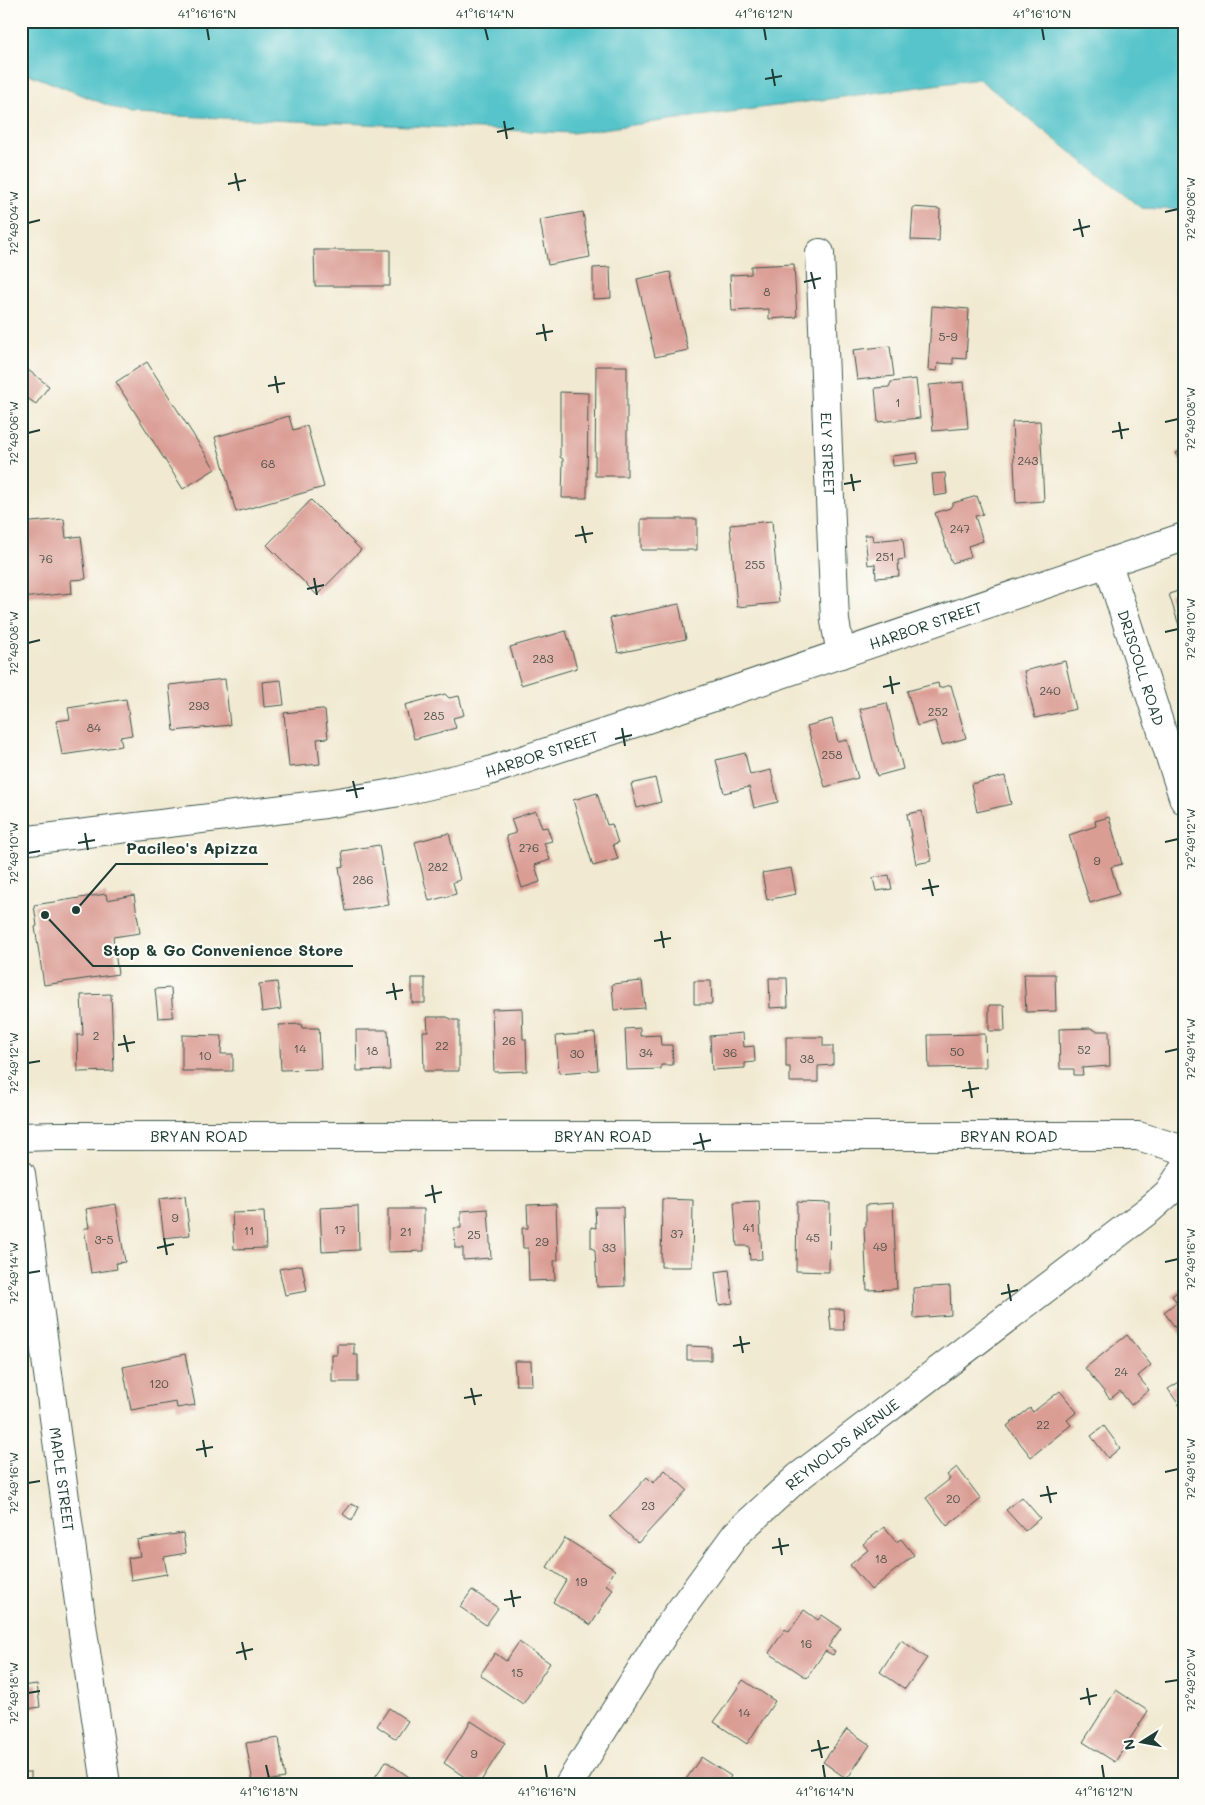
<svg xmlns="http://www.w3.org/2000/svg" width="1205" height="1805" font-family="Mali,sans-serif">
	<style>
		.water { fill: #56c4ca; stroke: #3a807f }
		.building { fill: #da9d94 }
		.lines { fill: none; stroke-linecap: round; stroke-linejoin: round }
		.minor-casing { stroke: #3e574c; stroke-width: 30 }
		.minor { stroke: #fff; stroke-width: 28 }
		.ticks { fill: none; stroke: #1f3d34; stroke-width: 2 }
		.labels { text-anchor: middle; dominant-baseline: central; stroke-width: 4.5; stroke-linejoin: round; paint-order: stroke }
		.number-label { font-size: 12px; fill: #4e554c }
		.street-label { font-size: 15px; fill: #1f3d34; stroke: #fdfcf7 }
		.leader { fill: none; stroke: #1f3d34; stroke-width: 2 }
		.callout-dot { fill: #1f3d34; stroke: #fdfcf7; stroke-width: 2 }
		.callout-label { font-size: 16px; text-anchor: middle; font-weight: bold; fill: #1f3d34; stroke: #fdfcf7; stroke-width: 4.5; stroke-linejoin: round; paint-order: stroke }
		.neatline { fill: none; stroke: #1f3d34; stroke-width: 2 }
		.ticks-label { font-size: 12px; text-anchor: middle; fill: #1f3d34 }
	</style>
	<rect width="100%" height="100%" fill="#fdfcf7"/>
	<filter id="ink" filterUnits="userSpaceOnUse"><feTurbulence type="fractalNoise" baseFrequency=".02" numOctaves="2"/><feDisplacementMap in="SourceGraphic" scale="10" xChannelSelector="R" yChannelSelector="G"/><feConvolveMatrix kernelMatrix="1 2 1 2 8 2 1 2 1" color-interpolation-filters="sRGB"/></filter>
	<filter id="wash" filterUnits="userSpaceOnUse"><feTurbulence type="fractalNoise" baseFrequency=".0096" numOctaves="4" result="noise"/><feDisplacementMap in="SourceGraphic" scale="20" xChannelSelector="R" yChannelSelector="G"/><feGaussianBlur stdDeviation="1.12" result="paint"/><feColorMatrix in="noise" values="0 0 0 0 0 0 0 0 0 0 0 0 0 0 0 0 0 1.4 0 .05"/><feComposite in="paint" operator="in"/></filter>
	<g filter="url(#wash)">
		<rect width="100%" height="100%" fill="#f1e9d1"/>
		<path class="water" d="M21,21H1184V210L1141,208L979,79L572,133L130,114L21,71Z"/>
		<g id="blocks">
			<path class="building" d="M913,207L940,209L939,241L911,240Z
				M583,212L590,257L548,265L540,220Z
				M314,250H390V286H315Z
				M794,264L797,317L769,319V309L732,311L730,275L751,274V266Z
				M610,267L611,298L593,299V268Z
				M670,272L688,350L655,357L637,279Z
				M932,306L969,309L966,359L953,358V364L938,363L937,371L928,370Z
				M890,346L894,376L857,380L853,350Z
				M147,362L215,469L183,489L116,382Z
				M596,366H627V476H595Z
				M28,370L49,386L36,404L21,394V379Z
				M916,379L920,418L878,422L875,388L889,387L891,382Z
				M964,382L968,428L933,431L929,385Z
				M560,392L588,393L587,498H562L563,459L560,457Z
				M289,416L293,430L307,426L324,487L236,512L215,437Z
				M1040,421L1044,501L1016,503L1012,422Z
				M1184,449V469L1176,453Z
				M917,453L918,463L893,466L892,456Z
				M945,473L947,494L934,496L932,474Z
				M977,496L983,514L975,516L983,541L968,546L971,557L952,563L935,513L950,508L953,503Z
				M311,500L361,550L317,595L267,545Z
				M64,519L66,538L81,536L86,579L71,580L72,593L21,598V523Z
				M641,519H697V550H641Z
				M772,521L779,603L737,607L730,525Z
				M865,535H872L873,541L903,538L905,559L898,560L899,576L876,578L875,564L868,565Z
				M1184,589V638H1183L1169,594Z
				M679,604L686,639L618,653L610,618Z
				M566,631L577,668L521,685L510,647Z
				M1065,661L1076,709L1035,718L1024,671Z
				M225,679L230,725L174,731L169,685Z
				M281,680L284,705L264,707L262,682Z
				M938,683L939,688L951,685L966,738L942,745L935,721L917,726L907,691Z
				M445,694L449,698L459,696L464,715L453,718L456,728L414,739L405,705Z
				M126,699L132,735L120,737L122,746L62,755L56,721L70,719L68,708Z
				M887,703L903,769L877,776L860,709Z
				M321,709L325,711L328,738L317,739L320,764L289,767L284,713Z
				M832,719L838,742L847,740L858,778L825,787L807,726Z
				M745,753L750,775L771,770L778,802L754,808L749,787L724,793L716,760Z
				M1005,776L1011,804L977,812L971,784Z
				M655,778L661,802L637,808L631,784Z
				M597,793L607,825L612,824L618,843L613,844L618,859L593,866L573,800Z
				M536,811L542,828L547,827L552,841L544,843L550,860L535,865L540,882L522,888L506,836L516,833L511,819Z
				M922,811L931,861L916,864L907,814Z
				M1109,817L1122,864L1111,867L1119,894L1090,903L1069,835L1096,826L1095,821Z
				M449,833L460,880L453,882L456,894L429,901L415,842Z
				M379,845L389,905L346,911L339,867L344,866L342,851Z
				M791,868L796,894L767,900L762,873Z
				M889,875L892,889L876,891L873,878Z
				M106,894L107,900L134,895L140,933L113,937L118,974L44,985L35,927L37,926L34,905Z
				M1024,974H1055L1056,1011L1026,1012Z
				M412,978H425V1003H412Z
				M769,978H787L788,1007L770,1008Z
				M642,981L645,1008L614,1010L612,984Z
				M694,981H711L712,1004H694Z
				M277,982L281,1009L262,1012L259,984Z
				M171,988L173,1017L158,1018L155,989Z
				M111,994L114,1071L78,1072L77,1035H83L81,995Z
				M989,1005H1004L1005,1031H989Z
				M522,1008L523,1039H526L527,1071L494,1072L492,1009Z
				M427,1017H447L453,1020H459V1071H424L423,1031H428Z
				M301,1024L302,1028H319L321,1069L281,1070L279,1025Z
				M640,1028V1036L660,1035L661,1045H672L673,1065H661V1069L627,1070L625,1029Z
				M1091,1028L1096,1031H1109L1110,1066L1082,1068L1083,1075H1074V1069H1060L1059,1029Z
				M356,1030H388L390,1070L357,1071Z
				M595,1033L598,1070L559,1073L556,1036Z
				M743,1033L744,1047L754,1046L755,1062L745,1063V1068L712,1070L710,1036Z
				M985,1034L986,1067L929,1068L928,1035Z
				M182,1035L222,1036L221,1054H233V1071H182Z
				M786,1037H823V1046H833V1065L818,1066V1082H790V1067H786Z
				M185,1196L190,1235L164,1238L159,1199Z
				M662,1199L693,1200L692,1267H661Z
				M759,1201L762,1259L750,1260L749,1246H737L734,1202Z
				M797,1202L830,1203L829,1272L796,1271Z
				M893,1203L897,1289L867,1290L864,1227L866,1226V1205Z
				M116,1204L125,1262L116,1263L117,1269L91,1273L84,1228H89L86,1209Z
				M556,1204L558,1260L554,1261L555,1280L529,1281L528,1248H523L522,1228H528L527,1205Z
				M358,1206L359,1250L322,1252L320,1208Z
				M595,1207H623L625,1286L597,1287L595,1250L591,1248V1227L596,1228Z
				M388,1209H424V1251L388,1252Z
				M488,1209L491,1258L463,1260V1248H455L454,1228H461V1211Z
				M264,1212L266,1248L234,1249L232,1213Z
				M302,1265L307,1291L285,1295L279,1269Z
				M729,1270L733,1303L719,1305L715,1272Z
				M950,1286L951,1315L914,1318L913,1288Z
				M1184,1287V1340L1164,1312L1177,1302L1172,1296Z
				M829,1309H843L844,1330H831Z
				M1127,1335L1151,1365L1138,1376L1149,1390L1131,1405L1120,1391L1110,1399L1085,1368Z
				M337,1344H354V1355H358V1382H332V1355H337Z
				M687,1346L711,1347V1360H687Z
				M185,1354L195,1405L177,1408L176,1402L131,1410L123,1367Z
				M514,1361H531L532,1385H516Z
				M1184,1379V1412L1168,1389Z
				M1060,1391L1077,1412L1067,1420L1071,1425L1031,1457L1007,1426L1030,1408L1033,1412Z
				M1104,1426L1120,1448L1108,1458L1091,1436Z
				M957,1467L981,1499L947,1526L926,1498L950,1479L947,1475Z
				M665,1470L687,1490L638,1543L610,1517L647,1477L653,1483Z
				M1022,1497L1040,1518L1025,1531L1006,1510Z
				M351,1504L359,1507L352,1521L343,1514Z
				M884,1527L896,1542L901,1539L914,1555L871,1590L850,1565L868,1550L863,1544Z
				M183,1533L186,1553L164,1557L167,1574L131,1580L128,1558L140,1556L137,1540Z
				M565,1538L615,1570L606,1585L613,1589L591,1625L553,1602L566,1580L547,1567Z
				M472,1590L498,1608L486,1625L460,1607Z
				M804,1610L818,1620L822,1615L841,1628L828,1647L835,1651L833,1655L825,1651L807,1678L769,1653L785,1629L789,1632Z
				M901,1640L927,1658L905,1689L880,1672Z
				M519,1642L550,1663L523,1704L480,1675L495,1653L506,1661Z
				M743,1680L775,1701L747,1744L714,1722Z
				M37,1684L40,1707L27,1709L28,1721L21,1722V1686Z
				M1116,1690L1148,1711L1115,1762L1083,1742Z
				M389,1708L408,1721L396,1739L377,1726Z
				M471,1721L505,1743L479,1784H475L444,1763Z
				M847,1729L870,1745L847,1779L823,1762Z
				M279,1738L285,1778L253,1783L246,1743Z
				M701,1757L731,1776L726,1784H683Z
				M386,1761L419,1784H385L375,1777Z
				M21,1772H31V1784H21Z"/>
		</g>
	</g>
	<g filter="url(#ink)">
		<use href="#blocks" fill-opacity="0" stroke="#3e574c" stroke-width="1"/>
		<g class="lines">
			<defs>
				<g id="minor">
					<path id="s1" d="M820,253L835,621L841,654"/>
					<path id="s2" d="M1108,564L1184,800"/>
					<path id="s3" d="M21,841L325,804L400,792L486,772L714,697L1184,537"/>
					<path id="s4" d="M21,1137L55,1136H1138L1184,1150"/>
					<path id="s5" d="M21,1174L83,1632L106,1784"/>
					<path id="s6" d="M569,1784L668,1627L736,1534L797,1478L1150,1209L1168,1193L1184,1169"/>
				</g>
			</defs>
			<use href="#minor" class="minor-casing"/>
			<use href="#minor" class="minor"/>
		</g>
	</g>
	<path class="ticks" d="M207,28L209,40M485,28L488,40M764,28L766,40M1042,28L1044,40M772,69L775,86M765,79L782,76M504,121L507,139M497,132L514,128M235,173L239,191M228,184L246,180M1165,212L1178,209M1079,219L1083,237M28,223L40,220M1073,230L1090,226M811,272L815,289M804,282L821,278M543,324L546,341M536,334L553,331M275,376L278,393M268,386L285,383M1119,422L1122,439M1165,422L1178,419M1112,432L1129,429M28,433L40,430M851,474L854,491M844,484L861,481M582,526L586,543M575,536L593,533M314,578L317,595M307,589L324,585M1165,632L1178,629M28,643L40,640M890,676L893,694M883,687L900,683M622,728L625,746M615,739L632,735M353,781L357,798M346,791L364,788M85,833L88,850M1165,842L1178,839M78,843L95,840M28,853L40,851M929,879L933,896M922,889L939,886M661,931L664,948M654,941L671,938M393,983L396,1000M386,993L403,990M124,1035L128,1052M118,1045L135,1042M1165,1052L1178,1049M28,1063L40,1061M969,1081L972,1098M962,1091L979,1088M700,1133L704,1150M693,1144L711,1140M432,1185L435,1203M425,1196L442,1192M164,1238L167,1255M157,1248L174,1244M1165,1262L1178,1259M28,1273L40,1271M1008,1284L1011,1301M1001,1294L1018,1290M740,1336L743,1353M733,1346L750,1343M471,1388L475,1405M464,1398L482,1395M203,1440L206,1457M196,1450L213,1447M1165,1472L1178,1469M28,1483L40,1481M1047,1486L1051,1503M1040,1496L1057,1493M779,1538L782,1555M772,1548L789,1545M511,1590L514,1607M504,1600L521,1597M242,1642L246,1660M236,1653L253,1649M1165,1682L1178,1680M1087,1688L1090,1705M28,1693L40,1691M1080,1699L1097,1695M818,1740L822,1758M811,1751L829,1747M266,1765L269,1778M545,1765L547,1778M823,1765L825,1778M1102,1765L1104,1778"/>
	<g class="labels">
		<g class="number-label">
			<text x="767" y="291">8</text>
			<text x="948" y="336">5-9</text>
			<text x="898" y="402">1</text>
			<text x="1028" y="460">243</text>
			<text x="268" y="463">68</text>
			<text x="960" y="528">247</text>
			<text x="885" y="556">251</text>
			<text x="46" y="558">76</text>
			<text x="755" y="564">255</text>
			<text x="543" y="658">283</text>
			<text x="1050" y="690">240</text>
			<text x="199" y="705">293</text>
			<text x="938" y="711">252</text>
			<text x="434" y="715">285</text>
			<text x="94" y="727">84</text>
			<text x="832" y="754">258</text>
			<text x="529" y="847">276</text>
			<text x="1097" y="860">9</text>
			<text x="438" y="866">282</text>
			<text x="363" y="879">286</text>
			<text x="96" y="1035">2</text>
			<text x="509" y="1040">26</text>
			<text x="442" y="1045">22</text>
			<text x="300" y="1048">14</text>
			<text x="1084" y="1049">52</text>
			<text x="372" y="1050">18</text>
			<text x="957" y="1051">50</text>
			<text x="646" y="1052">34</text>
			<text x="730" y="1052">36</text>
			<text x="577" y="1053">30</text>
			<text x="205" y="1055">10</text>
			<text x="807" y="1058">38</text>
			<text x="175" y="1217">9</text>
			<text x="749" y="1227">41</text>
			<text x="340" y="1229">17</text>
			<text x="249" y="1230">11</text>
			<text x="406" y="1231">21</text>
			<text x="677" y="1233">37</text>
			<text x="474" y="1234">25</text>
			<text x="813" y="1237">45</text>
			<text x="104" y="1239">3-5</text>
			<text x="542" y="1241">29</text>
			<text x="880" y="1246">49</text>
			<text x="609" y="1247">33</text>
			<text x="1121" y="1371">24</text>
			<text x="159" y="1383">120</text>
			<text x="1043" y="1424">22</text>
			<text x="953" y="1498">20</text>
			<text x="648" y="1505">23</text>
			<text x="881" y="1558">18</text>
			<text x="581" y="1581">19</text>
			<text x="806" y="1643">16</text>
			<text x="517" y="1672">15</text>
			<text x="744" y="1712">14</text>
			<text x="474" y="1753">9</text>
		</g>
		<g class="street-label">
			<text stroke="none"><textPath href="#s1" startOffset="201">ELY STREET</textPath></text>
			<text stroke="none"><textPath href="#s3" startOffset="934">HARBOR STREET</textPath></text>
			<text stroke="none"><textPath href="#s2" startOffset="109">DRISCOLL ROAD</textPath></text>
			<text stroke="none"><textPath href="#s3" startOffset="529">HARBOR STREET</textPath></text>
			<text stroke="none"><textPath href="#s4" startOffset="178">BRYAN ROAD</textPath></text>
			<text stroke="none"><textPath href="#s4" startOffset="582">BRYAN ROAD</textPath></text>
			<text stroke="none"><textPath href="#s4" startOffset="988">BRYAN ROAD</textPath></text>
			<text stroke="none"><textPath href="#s6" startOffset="440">REYNOLDS AVENUE</textPath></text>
			<text stroke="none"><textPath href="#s5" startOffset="308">MAPLE STREET</textPath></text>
		</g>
	</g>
	<path class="leader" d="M76 910L116 864H268M45 915L93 966H353"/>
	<g class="callout-dot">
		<circle cx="76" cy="910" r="5"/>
		<circle cx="45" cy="915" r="5"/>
	</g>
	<g class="callout-label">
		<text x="192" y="854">Pacileo's Apizza</text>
		<text x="223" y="956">Stop &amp; Go Convenience Store</text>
	</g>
	<rect width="1205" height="1805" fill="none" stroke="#fdfcf7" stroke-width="55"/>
	<g transform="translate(1142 1742) rotate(259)" stroke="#fdfcf7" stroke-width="4" paint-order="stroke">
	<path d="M0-4L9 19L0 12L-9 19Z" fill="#1f3d34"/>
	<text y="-8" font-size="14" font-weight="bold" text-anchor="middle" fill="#1f3d34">N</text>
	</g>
	<rect x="28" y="28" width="1150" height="1750" class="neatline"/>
	<g class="ticks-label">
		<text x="207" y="18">41°16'16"N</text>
		<text x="485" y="18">41°16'14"N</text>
		<text x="764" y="18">41°16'12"N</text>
		<text x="1042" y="18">41°16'10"N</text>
		<text transform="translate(1191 209) rotate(-90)" y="4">72°49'06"W</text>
		<text transform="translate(14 223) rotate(-90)" y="4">72°49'04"W</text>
		<text transform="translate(1191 419) rotate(-90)" y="4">72°49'08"W</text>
		<text transform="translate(14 433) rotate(-90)" y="4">72°49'06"W</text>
		<text transform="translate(1191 629) rotate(-90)" y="4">72°49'10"W</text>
		<text transform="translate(14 643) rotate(-90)" y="4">72°49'08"W</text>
		<text transform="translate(1191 839) rotate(-90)" y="4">72°49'12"W</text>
		<text transform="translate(14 853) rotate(-90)" y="4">72°49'10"W</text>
		<text transform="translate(1191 1049) rotate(-90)" y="4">72°49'14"W</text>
		<text transform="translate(14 1063) rotate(-90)" y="4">72°49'12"W</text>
		<text transform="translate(1191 1259) rotate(-90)" y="4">72°49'16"W</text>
		<text transform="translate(14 1273) rotate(-90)" y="4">72°49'14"W</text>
		<text transform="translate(1191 1469) rotate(-90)" y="4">72°49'18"W</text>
		<text transform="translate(14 1483) rotate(-90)" y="4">72°49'16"W</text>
		<text transform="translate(1191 1680) rotate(-90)" y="4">72°49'20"W</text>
		<text transform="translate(14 1693) rotate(-90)" y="4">72°49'18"W</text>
		<text x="269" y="1796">41°16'18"N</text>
		<text x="547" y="1796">41°16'16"N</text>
		<text x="825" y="1796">41°16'14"N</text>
		<text x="1104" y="1796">41°16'12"N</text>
	</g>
</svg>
